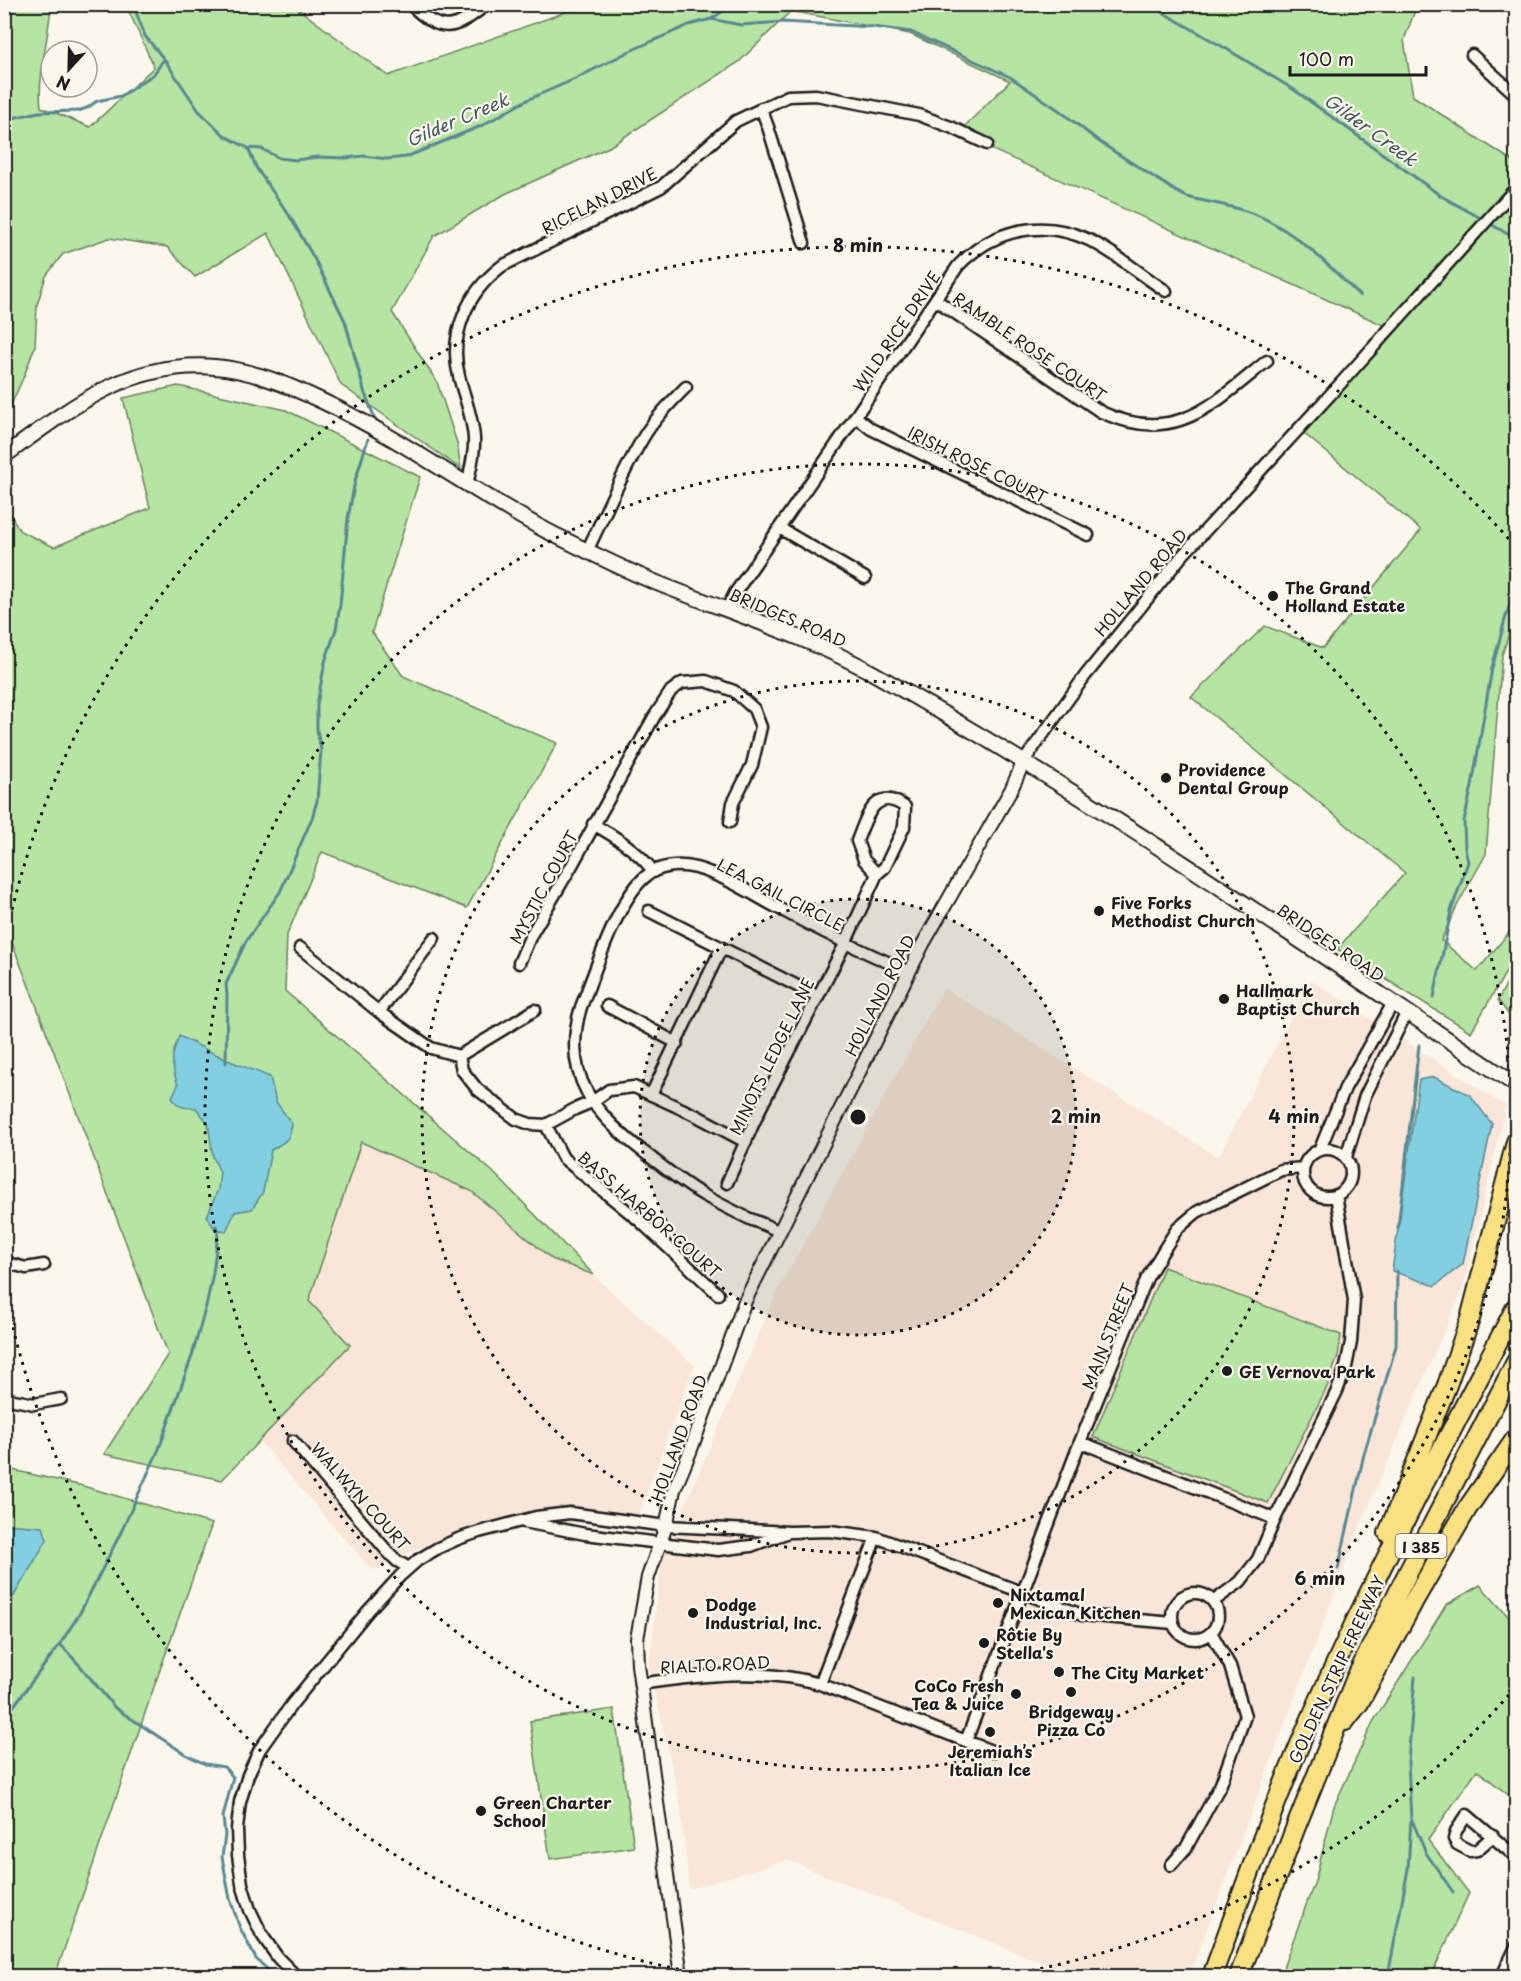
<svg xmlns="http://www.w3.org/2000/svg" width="1521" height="1981" font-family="'Playpen Sans',sans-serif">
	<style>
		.built { fill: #fae6d9 }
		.green { fill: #b6e4a2; stroke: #69805f; stroke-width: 1.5 }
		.water { fill: #82cfe1; stroke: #598792; stroke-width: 1.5 }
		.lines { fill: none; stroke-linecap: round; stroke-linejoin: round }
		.stream { stroke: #598792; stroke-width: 3 }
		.minor-casing { stroke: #1c1c1c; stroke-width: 15 }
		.tertiary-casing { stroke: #1c1c1c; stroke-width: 16 }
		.secondary-casing { stroke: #1c1c1c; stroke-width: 18 }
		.motorway-casing { stroke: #1c1c1c; stroke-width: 22 }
		.minor { stroke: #fbf7ec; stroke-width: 10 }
		.tertiary { stroke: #fbf7ec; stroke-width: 12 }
		.secondary { stroke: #fbf7ec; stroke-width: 14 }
		.motorway { stroke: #f9e181; stroke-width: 18 }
		.ring { fill: none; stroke: #1c1c1c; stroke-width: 3; stroke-dasharray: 3 6 }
		.poi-dot { fill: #1c1c1c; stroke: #fbf7ec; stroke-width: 2 }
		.labels { text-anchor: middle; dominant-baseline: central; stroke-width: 4.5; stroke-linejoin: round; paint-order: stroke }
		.shield { fill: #fbf7ec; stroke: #5f5e5a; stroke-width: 1.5 }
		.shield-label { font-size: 15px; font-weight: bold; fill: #1c1c1c }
		.street-label { font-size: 16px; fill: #1c1c1c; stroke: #fbf7ec }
		.poi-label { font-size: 16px; font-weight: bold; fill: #1c1c1c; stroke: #fbf7ec; text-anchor: start }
		.water-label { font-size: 18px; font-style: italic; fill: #405b61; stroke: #fbf7ec }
		.centre { fill: #1c1c1c; stroke: #fbf7ec; stroke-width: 3 }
		.ring-label { font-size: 18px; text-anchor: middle; font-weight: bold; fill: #1c1c1c; stroke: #fbf7ec; stroke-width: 4.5; stroke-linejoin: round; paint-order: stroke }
	</style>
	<rect width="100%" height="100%" fill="#fbf7ec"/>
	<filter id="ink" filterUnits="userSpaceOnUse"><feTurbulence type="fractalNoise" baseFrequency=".0167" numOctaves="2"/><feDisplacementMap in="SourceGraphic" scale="12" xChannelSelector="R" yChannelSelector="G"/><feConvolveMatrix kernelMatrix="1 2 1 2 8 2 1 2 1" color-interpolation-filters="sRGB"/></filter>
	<g filter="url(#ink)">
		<path class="built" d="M1311,980L1506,1106L1463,1288L1362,1521L1189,1976H1076L787,1860L689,1889L680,1802L649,1666L662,1558L776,1294L944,988L1218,1157Z
			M361,1142L471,1191L552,1259L594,1276L694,1365L638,1517L452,1533L372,1570L259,1441L290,1407L309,1301Z"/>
		<path class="green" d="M5,5H51C49,36 37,78 41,107L90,127L154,67L126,5H293L388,76L585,5H1417L1404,40L1413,96L1514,162L1516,160V613L1502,655L1486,854L1458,904L1441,940L1477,971L1516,924V955L1471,1032L1337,949L1405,873L1191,697L1265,626L1323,648L1421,530L1296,427L1390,328L957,134L1010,81L910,34L791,11L739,62L609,147L505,194L434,236L392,312L437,382L457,443L461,469L341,385L268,233L195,277L167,247L109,238L63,254L46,276L37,305L35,346L24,376L11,405H5Z
			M178,386L286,410L420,477L372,632L403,676L557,743L467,908L322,852L287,935L285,991L493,1172L594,1275L552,1259L471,1191L361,1142L309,1301L350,1345L222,1480L104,1454L168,1354L32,994L5,925L4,503L20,531L54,547L150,508L123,398Z
			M1516,966V1025L1498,1000Z
			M1164,1267L1341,1335L1338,1356L1327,1387L1268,1503L1093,1437Z
			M4,1468L83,1486L212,1524L156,1681L55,1976H18V1973L5,1971Z
			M1480,1585L1516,1625V1801L1477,1770L1428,1840L1469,1893L1431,1976H1280L1315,1881L1334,1806L1373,1722L1446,1605Z
			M614,1709L634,1847L550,1859L530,1721Z"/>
		<path class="water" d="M179,1036L225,1059L270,1077L276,1102L292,1124C290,1140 285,1142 271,1150L263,1192L252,1209L235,1212L226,1231L215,1229L207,1217L218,1189L220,1172L213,1157L208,1123L196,1108C184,1108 178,1108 172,1097L178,1085C170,1063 171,1057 179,1036Z
			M1434,1077L1470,1095L1492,1124L1463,1264L1435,1286L1392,1271L1419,1080Z
			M5,1524L43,1527L47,1540L12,1599L5,1607Z"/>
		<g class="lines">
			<path class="stream" d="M133,4L145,36L164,59L199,111L225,136L248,148L262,149L279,158L296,160L317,157L346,158L364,156L387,159L406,157L481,126L527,100L575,79L630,51L689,25L711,19L734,4
				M1148,4L1225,48L1293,89L1441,196L1484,220
				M711,19L741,25L782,22L873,27L911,32L1010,77L1060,111L1101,143L1177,192L1187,197C1211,203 1237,206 1259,216C1299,234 1329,266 1360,296
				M4,120L39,112L78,111L87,108L97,101L121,96L154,74L164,59
				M248,148L257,169L289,215L314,258L345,321L365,394L374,416
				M1489,223L1516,239
				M1434,997L1451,911L1468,862L1465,849L1464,821L1472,786L1492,668L1506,616L1516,587
				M226,1063L227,995L226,984L246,941L280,892L312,818L317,801L321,750L317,730V704L325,662L336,629L340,605L348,518L355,481L368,439
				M1398,1228L1419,1045
				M1338,1569L1364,1454L1396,1346L1397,1271
				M60,1644L82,1668L115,1708L185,1754L205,1764L224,1767L233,1777L223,1817L225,1835L222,1857L230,1899L240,1928L256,1959L275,1976
				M4,1719L60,1644L80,1613L122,1530L159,1449L192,1356L207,1302L213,1273L218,1234L216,1226
				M1412,1820L1426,1853L1453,1892
				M1388,1976L1408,1869L1411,1819L1408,1762L1415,1677"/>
			<defs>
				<path id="minor" d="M410,4C442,35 454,31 487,4
					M1472,55L1516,95
					M761,108L768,127L804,243
					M936,300L1101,412C1175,446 1212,405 1267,361
					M856,417L871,429L1088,535
					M467,485C470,470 475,455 474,439C473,417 464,397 459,376C448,333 469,291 502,266L661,187L736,121L788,96L816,95L919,115L953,128L987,144
					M781,529L865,578
					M587,551C606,512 623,470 646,433C657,416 672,401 686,387
					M727,609L735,593L958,266C993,229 1043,218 1089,240C1116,253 1141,275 1166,291
					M1024,761L1085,676L1181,557L1341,383L1516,188
					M593,824C616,837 637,850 653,871
					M649,911L817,996
					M300,948L379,1012L431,1048L459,1056
					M519,963L531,935L571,867L654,717L671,691L682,683L706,681L734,691L754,709L761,727L752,765L733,803L730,822
					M607,1006L677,1043
					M379,1012L434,938
					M459,1056L462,1070L477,1089L516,1119L530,1124L546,1125L575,1109L592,1102L609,1090L634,1087L695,1115L746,1142
					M459,1056L535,1010
					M651,1095L721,949
					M546,1125L563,1158L641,1222L718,1294
					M1303 1173a24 24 0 1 1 48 0a24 24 0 1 1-48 0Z
					M1320,1149L1345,1088L1393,1003
					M1346,1157L1365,1096L1407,1012
					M727,1183L760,1109L845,944L877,874L864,860L857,841C866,818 875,785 905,807L904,827L885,867L877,874
					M779,1232C770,1226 760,1223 750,1219C735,1212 720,1204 705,1196C685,1185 667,1170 649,1156C596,1116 560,1077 581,1007C595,972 617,901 645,877C659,865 679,864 696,868C725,876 752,894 778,908C819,930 859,950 901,968L908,974
					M4,1262L26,1268L44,1265
					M4,1398L34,1404L61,1399
					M293,1441L387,1551L397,1561L409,1568
					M1080,1442L1275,1519
					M524,1522L585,1534L718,1550L751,1546L786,1533
					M1172 1616a23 23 0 1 1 46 0a23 23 0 1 1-46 0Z
					M1214,1601L1240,1582L1258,1559L1275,1519L1337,1391L1346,1367L1351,1342L1354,1300L1336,1195
					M640,1684C698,1676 762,1667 820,1684L994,1752
					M820,1684L876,1537
					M966,1741L1080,1442L1147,1278L1163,1251L1177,1229L1197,1212L1281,1170L1303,1168
					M1493,1836L1477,1850L1470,1851L1457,1844L1454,1839L1456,1831L1467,1815L1516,1857
					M1171,1865L1186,1848L1221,1784L1245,1716L1230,1666L1212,1634
					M296,1976L278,1958L262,1935L250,1910L242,1884L238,1855L237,1829L240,1802L248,1775L260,1749L292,1704L368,1611L400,1576L418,1560L438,1548L458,1539L479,1532L536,1517L570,1513L666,1526L790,1532L830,1531L876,1537L1082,1615L1173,1623
					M1502,1976L1516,1947"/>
				<path id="tertiary" d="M681,1976L638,1665L637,1639L648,1577L666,1526L674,1490L690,1452L745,1301L923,944L1011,790L1024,761"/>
				<path id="secondary" d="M4,456C70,408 129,360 215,367C252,370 288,385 322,401C401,438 470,490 547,531C583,549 620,568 657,583C729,612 805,635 873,673C1095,798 1304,944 1516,1085"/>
				<path id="motorway" d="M1388,1533L1447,1385L1470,1319L1516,1142
					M1345,1721L1359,1703L1415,1599L1467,1509L1516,1438
					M1212,1976C1242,1894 1271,1811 1306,1730C1368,1586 1443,1447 1516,1307
					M1239,1976L1295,1829L1355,1680L1399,1590L1516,1362"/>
			</defs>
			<use href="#minor" class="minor-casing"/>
			<use href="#tertiary" class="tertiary-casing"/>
			<use href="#secondary" class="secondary-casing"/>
			<use href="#motorway" class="motorway-casing"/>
			<use href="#minor" class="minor"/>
			<use href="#tertiary" class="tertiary"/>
			<use href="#secondary" class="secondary"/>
			<use href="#motorway" class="motorway"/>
		</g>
	</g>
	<circle cx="858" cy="1117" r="218" fill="#1c1c1c" fill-opacity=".12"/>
	<g class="ring">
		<circle cx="858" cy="1117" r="218"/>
		<circle cx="858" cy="1117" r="436"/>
		<circle cx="858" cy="1117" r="653"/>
		<path d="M1515 1688A871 871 0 0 1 1002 1976M714 1976A871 871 0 0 1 6 1298M6 936A871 871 0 0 1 1515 546"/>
	</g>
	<g class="poi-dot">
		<circle cx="1273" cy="596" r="6"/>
		<circle cx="1166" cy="778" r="6"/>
		<circle cx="1099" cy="911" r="6"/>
		<circle cx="1224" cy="999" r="6"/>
		<circle cx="1227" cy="1371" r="6"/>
		<circle cx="998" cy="1603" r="6"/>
		<circle cx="693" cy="1613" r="6"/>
		<circle cx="984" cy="1643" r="6"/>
		<circle cx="1059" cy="1672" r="6"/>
		<circle cx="1071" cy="1692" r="6"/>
		<circle cx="1016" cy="1694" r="6"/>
		<circle cx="990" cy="1732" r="6"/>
		<circle cx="481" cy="1811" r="6"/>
	</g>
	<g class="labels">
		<rect class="shield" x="1395.5" y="1534" width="51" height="24" rx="4.5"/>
		<g class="shield-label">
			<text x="1421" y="1546">I 385</text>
		</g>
		<g class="street-label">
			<text transform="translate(599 200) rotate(-27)">RICELAN DRIVE</text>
			<text transform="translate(896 331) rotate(-56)">WILD RICE DRIVE</text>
			<text transform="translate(1030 346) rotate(34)">RAMBLE ROSE COURT</text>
			<text transform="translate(978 464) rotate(26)">IRISH ROSE COURT</text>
			<text transform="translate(1140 582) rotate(-50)">HOLLAND ROAD</text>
			<text transform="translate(788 617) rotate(23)">BRIDGES ROAD</text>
			<text transform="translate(543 887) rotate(-62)">MYSTIC COURT</text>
			<text transform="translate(781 894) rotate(27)">LEA GAIL CIRCLE</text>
			<text transform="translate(1331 942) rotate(34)">BRIDGES ROAD</text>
			<text transform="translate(879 995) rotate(-63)">HOLLAND ROAD</text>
			<text transform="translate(771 1056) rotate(-64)">MINOTS LEDGE LANE</text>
			<text transform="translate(650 1214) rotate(41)">BASS HARBOR COURT</text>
			<text transform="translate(1107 1336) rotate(-68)">MAIN STREET</text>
			<text transform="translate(678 1438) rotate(-70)">HOLLAND ROAD</text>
			<text transform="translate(361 1496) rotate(48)">WALWYN COURT</text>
			<text transform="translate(715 1664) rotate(-3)">RIALTO ROAD</text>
			<text transform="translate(1336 1669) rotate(-65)">GOLDEN STRIP FREEWAY</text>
		</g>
		<g class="poi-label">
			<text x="1285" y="587">The Grand<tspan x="1285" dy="18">Holland Estate</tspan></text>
			<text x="1178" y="769">Providence<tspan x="1178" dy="18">Dental Group</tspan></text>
			<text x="1111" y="902">Five Forks<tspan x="1111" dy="18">Methodist Church</tspan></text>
			<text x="1236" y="990">Hallmark<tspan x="1236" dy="18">Baptist Church</tspan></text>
			<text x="1239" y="1371">GE Vernova Park</text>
			<text x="1010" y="1594">Nixtamal<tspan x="1010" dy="18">Mexican Kitchen</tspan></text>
			<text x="705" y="1604">Dodge<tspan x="705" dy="18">Industrial, Inc.</tspan></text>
			<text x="996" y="1634">Rôtie By<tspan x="996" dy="18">Stella's</tspan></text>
			<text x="1071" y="1672">The City Market</text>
			<text x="1004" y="1685" text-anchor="end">CoCo Fresh<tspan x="1004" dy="18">Tea &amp; Juice</tspan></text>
			<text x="1071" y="1711" text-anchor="middle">Bridgeway<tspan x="1071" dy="18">Pizza Co</tspan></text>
			<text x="990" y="1751" text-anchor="middle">Jeremiah’s<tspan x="990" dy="18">Italian Ice</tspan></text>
			<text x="493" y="1802">Green Charter<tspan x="493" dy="18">School</tspan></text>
		</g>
		<g class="water-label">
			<text transform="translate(457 119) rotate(-23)">Gilder Creek</text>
			<text transform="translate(1371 129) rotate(36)">Gilder Creek</text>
		</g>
	</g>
	<circle cx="858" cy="1117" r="9" class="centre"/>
	<g class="ring-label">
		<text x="858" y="252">8 min</text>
		<text x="1076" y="1123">2 min</text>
		<text x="1294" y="1123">4 min</text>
		<text x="1320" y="1585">6 min</text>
	</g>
	<rect width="1521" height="1981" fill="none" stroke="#fbf7ec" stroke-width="24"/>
	<rect x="12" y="12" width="1497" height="1957" fill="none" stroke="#1c1c1c" stroke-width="2" filter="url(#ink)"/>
	<g transform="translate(69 69) rotate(202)"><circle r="28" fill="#fbf7ec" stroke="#a29f99" stroke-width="1.5"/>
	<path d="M0-4.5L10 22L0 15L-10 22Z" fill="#1c1c1c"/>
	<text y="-9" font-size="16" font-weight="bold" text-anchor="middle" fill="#1c1c1c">N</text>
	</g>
	<path d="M1290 66v9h136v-9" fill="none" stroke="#1c1c1c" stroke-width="3"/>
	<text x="1299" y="66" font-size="18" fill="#1c1c1c" stroke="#fbf7ec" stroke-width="4.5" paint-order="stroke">100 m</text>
</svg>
